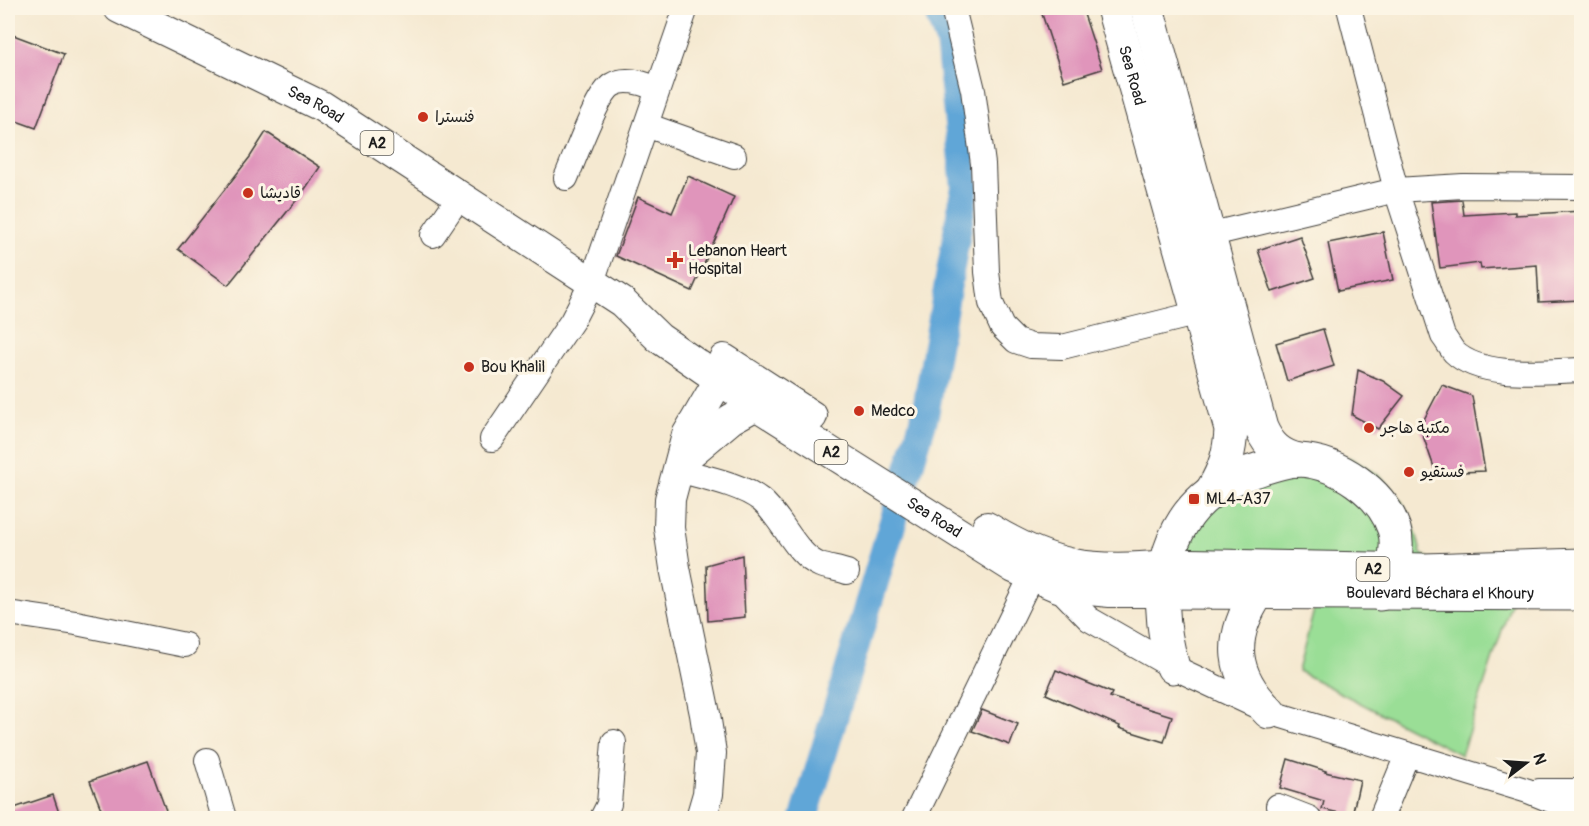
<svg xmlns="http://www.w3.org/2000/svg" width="1589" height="826" font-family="Pangolin,'Playpen Sans Arabic',sans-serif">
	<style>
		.green { fill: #9ade96; stroke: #5b7d59; stroke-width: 1.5 }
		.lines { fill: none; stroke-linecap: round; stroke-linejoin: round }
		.river { stroke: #61a6d7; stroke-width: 28 }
		.building { fill: #e095bb }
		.minor-casing { stroke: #3d3b37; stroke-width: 26 }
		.major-casing { stroke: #3d3b37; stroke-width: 32 }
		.highway-casing { stroke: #3d3b37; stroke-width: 35 }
		.minor { stroke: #fff; stroke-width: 24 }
		.major { stroke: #fff; stroke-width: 30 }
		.highway { stroke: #fff; stroke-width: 33 }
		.poi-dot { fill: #c8321e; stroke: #fcf5e5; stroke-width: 2 }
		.labels { text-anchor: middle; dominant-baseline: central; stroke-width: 6; stroke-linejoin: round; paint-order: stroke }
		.shield { fill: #fcf5e5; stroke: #5f5d58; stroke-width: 1.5 }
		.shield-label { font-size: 15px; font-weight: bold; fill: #1c1c1c }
		.street-label { font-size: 16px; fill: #1c1c1c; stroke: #fcf5e5 }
		.poi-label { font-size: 16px; fill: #1c1c1c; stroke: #fcf5e5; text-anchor: start }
	</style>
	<rect width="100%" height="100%" fill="#fcf5e5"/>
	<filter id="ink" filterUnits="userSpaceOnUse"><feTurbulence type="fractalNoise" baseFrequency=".0167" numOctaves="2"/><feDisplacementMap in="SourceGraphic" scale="12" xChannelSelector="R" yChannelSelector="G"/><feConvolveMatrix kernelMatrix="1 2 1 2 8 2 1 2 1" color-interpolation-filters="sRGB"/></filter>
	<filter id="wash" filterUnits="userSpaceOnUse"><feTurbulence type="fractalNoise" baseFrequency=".008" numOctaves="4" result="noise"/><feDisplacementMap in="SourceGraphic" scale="24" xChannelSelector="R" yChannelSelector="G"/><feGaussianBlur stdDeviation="1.35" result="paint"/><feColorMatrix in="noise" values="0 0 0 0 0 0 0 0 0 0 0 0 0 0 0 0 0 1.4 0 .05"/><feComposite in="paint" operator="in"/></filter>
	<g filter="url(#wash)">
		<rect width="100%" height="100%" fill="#f5e9d1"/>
		<path class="green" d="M1325,449C1380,464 1411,498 1421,554L1511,603L1461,755L1298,671L1323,575L1181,563L1192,517Z"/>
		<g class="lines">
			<path class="river" d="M804,818L925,415L965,187L949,41L936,8"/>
		</g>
		<g id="blocks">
			<path class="building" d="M1040,8H1082L1102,69L1064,81Z
				M8,33L64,54L36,128L8,118Z
				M266,132L320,167L303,192L228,285L178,249L250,157Z
				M688,176L734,197L692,291L616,256L638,197L672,213Z
				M1462,200L1464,215L1515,212V215L1581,211V300L1539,302L1537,265L1481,269L1480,263L1440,268L1431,202Z
				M1383,232L1393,280L1338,291L1328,243Z
				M1300,236L1315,278L1272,292L1258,250Z
				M1323,329L1334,366L1287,381L1276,343Z
				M1358,370L1383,381L1404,396L1378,429L1352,415Z
				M1442,385L1472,396L1485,471L1436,473L1420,427Z
				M742,555L745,617L708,621L706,565Z
				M1056,670L1112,693L1110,697L1172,716L1164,742L1119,728L1120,726L1046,694Z
				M982,710L1018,724L1010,745L972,731Z
				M1288,759L1326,771L1325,772L1360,780L1352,816L1322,809L1324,801L1280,788Z
				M148,761L169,819H105L90,781Z
				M53,795L61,819H8V810Z"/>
		</g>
	</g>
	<g filter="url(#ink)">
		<use href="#blocks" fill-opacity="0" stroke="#3d3b37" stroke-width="1.5"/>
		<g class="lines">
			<defs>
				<path id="minor" d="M953,8L973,90L983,164L987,272L991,303L1002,327L1016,341L1031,346L1062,347L1199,313
					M1349,8L1396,190L1443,336C1447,341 1450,347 1454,352C1482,379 1545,371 1582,370
					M646,125L734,156
					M566,178C574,160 597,94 612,85C626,76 644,84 658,89
					M433,235L459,197
					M1208,235L1396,190L1463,186L1582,187
					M492,439L572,321L592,282L686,8
					M678,470C702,477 741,484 761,500C782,517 795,555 820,565C829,568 839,569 847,572
					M1058,587L1089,619L1173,667L1269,712L1528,791L1582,813
					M8,613L76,623L185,645
					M207,760L224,818
					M1539,791H1582
					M1278,806L1309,818
					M602,818L609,804L614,742
					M914,818L1031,577
					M1381,818L1407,755"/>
				<g id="major">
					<path id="s1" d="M119,8L321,106L622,302L659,338L756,405L1014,568L1058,587L1110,592H1161"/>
					<path d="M724,359L812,416"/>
					<path d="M681,461L731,419L756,405"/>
					<path d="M987,527C1050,566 1091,573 1165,565"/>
					<path d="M701,818L708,794L711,753L705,714L675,568L669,528L670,499L687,435L729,363"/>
				</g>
				<g id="highway">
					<path id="s2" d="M1113,8L1231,429C1230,452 1225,469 1213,489"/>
					<path d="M1147,8L1261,428C1269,446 1279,455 1298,460"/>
					<path d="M1165,565L1425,570L1582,565"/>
					<path id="s3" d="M1161,592L1582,594"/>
					<path d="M1257,594C1228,639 1231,674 1269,712"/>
					<path d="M1173,667C1149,588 1163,500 1251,472C1266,467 1284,460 1299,460C1338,462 1382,492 1394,529C1401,552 1390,575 1380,594"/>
				</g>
			</defs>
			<use href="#minor" class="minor-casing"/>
			<use href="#major" class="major-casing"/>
			<use href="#highway" class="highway-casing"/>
			<use href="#minor" class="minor"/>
			<use href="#major" class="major"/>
			<use href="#highway" class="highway"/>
		</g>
	</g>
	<g class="poi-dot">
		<circle cx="423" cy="117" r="6"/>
		<circle cx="248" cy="193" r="6"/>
		<path d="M672 251h6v6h6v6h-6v6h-6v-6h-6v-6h6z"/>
		<circle cx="469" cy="367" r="6"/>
		<circle cx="859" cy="411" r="6"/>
		<circle cx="1369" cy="428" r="6"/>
		<circle cx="1409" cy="472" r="6"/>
		<rect x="1188" y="493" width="12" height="12" rx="3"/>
	</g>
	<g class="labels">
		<g class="shield">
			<rect x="360.5" y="131" width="33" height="24" rx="4.5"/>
			<rect x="814.5" y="440" width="33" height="24" rx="4.5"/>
			<rect x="1356.5" y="557" width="33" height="24" rx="4.5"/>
		</g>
		<g class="shield-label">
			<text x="377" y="143">A2</text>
			<text x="831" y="452">A2</text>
			<text x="1373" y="569">A2</text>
		</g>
		<g class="street-label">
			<text stroke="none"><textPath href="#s2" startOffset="70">Sea Road</textPath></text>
			<text stroke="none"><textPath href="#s1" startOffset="219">Sea Road</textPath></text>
			<text stroke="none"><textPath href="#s1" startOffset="964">Sea Road</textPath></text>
			<text stroke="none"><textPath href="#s3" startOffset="279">Boulevard Béchara el Khoury</textPath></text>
		</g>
		<g class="poi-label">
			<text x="435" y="117">فنسترا</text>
			<text x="260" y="193">قاديشا</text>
			<text x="688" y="251">Lebanon Heart<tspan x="688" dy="18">Hospital</tspan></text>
			<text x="481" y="367">Bou Khalil</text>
			<text x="871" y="411">Medco</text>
			<text x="1381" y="428">مكتبة هاجر</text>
			<text x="1421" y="472">فستقيو</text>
			<text x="1206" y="499">ML4-A37</text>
		</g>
	</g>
	<rect width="1589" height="826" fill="none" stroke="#fcf5e5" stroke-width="30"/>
	<g transform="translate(1526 763) rotate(73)" stroke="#fcf5e5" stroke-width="4.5" paint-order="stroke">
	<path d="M0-4.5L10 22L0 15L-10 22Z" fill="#1c1c1c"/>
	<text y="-9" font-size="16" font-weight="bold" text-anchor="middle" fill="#1c1c1c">N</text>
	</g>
</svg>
